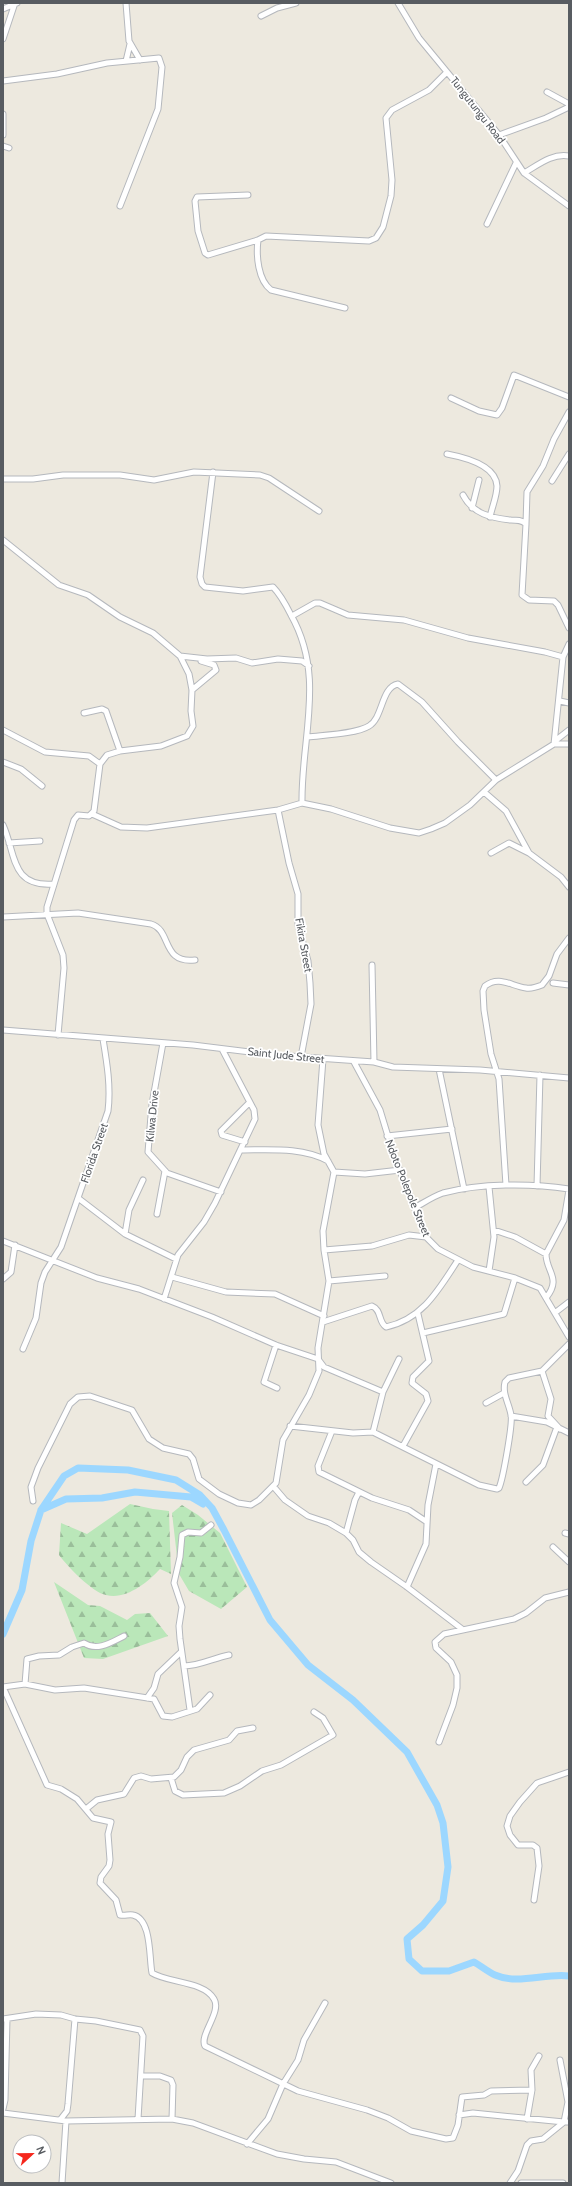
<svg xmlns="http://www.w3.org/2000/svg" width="572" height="2186" font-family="Cabin,sans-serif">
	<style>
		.forest { fill: url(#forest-firs) }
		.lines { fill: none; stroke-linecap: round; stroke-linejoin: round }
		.river { stroke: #9cd7ff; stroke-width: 7 }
		.minor-casing { stroke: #b5b8bd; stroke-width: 7 }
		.minor { stroke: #fff; stroke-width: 5 }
		.labels { text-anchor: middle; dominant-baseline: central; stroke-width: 3.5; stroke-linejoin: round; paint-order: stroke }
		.street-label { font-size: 11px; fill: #585c61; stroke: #fff }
	</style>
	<defs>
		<pattern id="forest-firs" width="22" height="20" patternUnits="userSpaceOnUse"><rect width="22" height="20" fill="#bae7b9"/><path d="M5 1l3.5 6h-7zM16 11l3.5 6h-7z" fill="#9abe9a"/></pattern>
	</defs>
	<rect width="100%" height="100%" fill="#ede9df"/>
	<path class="forest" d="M130,1504L153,1509L169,1511L171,1574L160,1569C147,1583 126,1600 106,1595C93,1593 67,1566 59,1555L61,1523L87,1534Z
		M182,1505L198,1515L220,1533L247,1587L221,1609L189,1591L179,1574L172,1513Z
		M54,1582L88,1605L100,1606L127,1620L135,1614L150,1613L168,1636L103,1659L84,1658Z"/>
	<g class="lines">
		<path class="river" d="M41,1510L66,1499L102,1498L135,1492L191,1497L203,1504
			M3,1634L22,1590L31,1541L41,1510L64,1476L78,1468L128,1470L176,1480L200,1495L212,1508L224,1530L270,1620L308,1665L353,1700L407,1752L437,1805L443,1823L448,1867L443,1901L423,1925L407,1939L409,1959L422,1971H449L474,1962C481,1966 488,1972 495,1975C518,1985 545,1973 569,1976"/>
		<defs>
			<path id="minor" d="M126,3L129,41L140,60
				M398,3L419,38L499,135L524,173L569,206
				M3,9L17,3
				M261,16L277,8L296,3
				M3,39L15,3
				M126,61L130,44
				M3,81L57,74L107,63L159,58L162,67L158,109L120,206
				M547,92L569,104
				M3,114V135
				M499,135L546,118L569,107
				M3,146L9,148
				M524,173C538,165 552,153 569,156
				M248,195L197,197L195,201L198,231L205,253L208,255L258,240
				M487,224L516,163
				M345,308L271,290C258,280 256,256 258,240L266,236L369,241L376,238L383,227L391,196L392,180L386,118L392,110L429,90L447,72
				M451,398L479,411L497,415L502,408L514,375L569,397
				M447,454C463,457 496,465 497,486C497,496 492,507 490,517
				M213,472L200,577L202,584L205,587L243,591L273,587C281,595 286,605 291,615C326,677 301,737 302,803
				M3,479H33L63,475H120L154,480L194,472L260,475L269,478L319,511
				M552,481L569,454
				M463,495C473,514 491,518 511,520C517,520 522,520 526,524L522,595L529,600L554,601L558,605L569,628
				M472,508L479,480
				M526,524L527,492L543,466L554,439L569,412
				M3,540L59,585L88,595L120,617L153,633L180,656L189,674L192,690L191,711L193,726L187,736L161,746L120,751L107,755L100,764L94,811L89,816L78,815L74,820L47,907V914L63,955L64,968L58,1035
				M292,616L315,603H320L348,615L404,620L468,638L545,652L563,657
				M180,656L207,659L236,658L252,663L278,659L302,661L309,666
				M192,690L216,670L214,665L201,661
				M560,701L569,703
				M84,713L102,709L106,711L120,751
				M3,730L45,752L89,756L100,764
				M308,737C324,735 356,734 369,726C383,718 381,687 398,684L422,702L458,742L496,780
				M555,741L569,730
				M554,744H569
				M3,762L21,769L42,786
				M484,792L506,811L529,853L561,877L569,887
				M278,810L289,863L298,894V925L308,961L310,983L311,1004L301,1057
				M92,814L121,827L147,828L278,810L302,803L331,809L390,828L419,833L431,829L445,823L470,805L496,780L554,744L563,657L569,644
				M3,825C16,853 10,887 53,884
				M9,843L40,841
				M491,853L509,843L529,853
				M3,917L78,913L151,924C172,930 161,964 195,960
				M372,965L374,1062
				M553,983L569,985
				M3,1030L193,1045L275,1055L374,1062L393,1067L480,1070L569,1078
				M163,1043L152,1104L148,1152L167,1173L221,1192
				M354,1062L380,1110L394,1156L426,1237L438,1249L473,1267L515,1278L540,1288L569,1337
				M439,1069L464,1189
				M387,1136L452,1129
				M245,1142L222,1135L221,1131L249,1103
				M241,1150C270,1150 302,1147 328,1161
				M334,1172L365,1174L400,1170
				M506,1185L499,1079L491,1054L484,1010L483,991L485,986C499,975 511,986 526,988C531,989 537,987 542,985L549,976L557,954L569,938
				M537,1186L540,1075
				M489,1187L494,1237L489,1271
				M78,1198L125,1234L176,1259
				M416,1207C425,1202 434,1196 443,1193C480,1183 531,1183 569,1189
				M157,1214L165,1171
				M494,1230L515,1237L546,1254
				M125,1234L129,1210L143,1180
				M3,1241L97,1278L139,1289L212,1317L276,1345L318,1359L324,1367L383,1392
				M324,1250L372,1246L409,1235L426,1237
				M172,1277L226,1292L275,1294L324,1316
				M3,1279L11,1272L15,1245
				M329,1281L385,1276
				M546,1298C562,1278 546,1272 546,1254L564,1220L569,1190
				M164,1299L178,1255L204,1222L215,1203L255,1119L254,1110L222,1049
				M556,1312L569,1302
				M323,1322L372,1306C382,1310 378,1322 386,1327C423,1319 439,1289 458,1260
				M423,1333L504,1314L515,1278
				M276,1345L264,1382L277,1388
				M23,1349L36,1318L41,1283L45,1272L61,1247L108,1111C111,1087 107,1063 103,1039
				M542,1371L551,1399L548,1416L560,1429
				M486,1403L504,1393
				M511,1416L547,1422L569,1433
				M290,1426L353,1433L373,1432L479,1485L497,1489L499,1488C503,1479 513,1423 511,1415C509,1403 502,1394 505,1382L509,1378L542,1371L569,1344
				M332,1431L318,1466L319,1472L372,1498L409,1510L427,1522
				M373,1432L383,1392L399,1359
				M403,1446L428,1401L426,1394L412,1383L413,1377L429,1361L418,1314
				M526,1482L543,1465L557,1427
				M273,1486L285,1500L308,1516L329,1523L346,1533L353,1540L359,1552L371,1562L407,1587L462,1629
				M33,1501L31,1487L38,1468L70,1404L78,1397L90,1396L132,1410L149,1439L163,1448L189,1454L193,1459L199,1479L219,1494L238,1503L251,1505L259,1500L276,1483L283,1440L309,1395L319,1371L318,1348L329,1281L324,1250L323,1231L334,1172L324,1154L318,1125L323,1059
				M346,1533L355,1500L359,1492
				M565,1533L569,1534
				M553,1547L569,1562
				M407,1587L426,1544L428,1505L436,1464
				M184,1666C199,1666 214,1658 229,1655
				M25,1684L27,1659L39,1656L59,1655L72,1647L84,1643C97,1652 112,1642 124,1636
				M3,1687L47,1785L61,1789L77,1799L93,1818L111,1822L108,1834L110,1860L109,1866L101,1877L100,1883L116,1900L120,1915C125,1916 129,1914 133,1915C152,1919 149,1959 152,1973C168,1983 204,1981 214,1999C222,2012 199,2035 205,2046L298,2091L367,2110L388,2118L411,2131L446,2139L453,2138L458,2125L462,2097L484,2095L491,2091L532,2090
				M3,1687L25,1684L55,1690L84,1688L154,1699L163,1716L172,1717L197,1709L210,1695
				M147,1698L154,1688L158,1674L181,1652
				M190,1710L180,1639L179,1626L182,1607L174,1583L180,1557L182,1535L188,1532L201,1533L211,1525
				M439,1742L453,1705L457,1688V1675L451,1662L436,1648L435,1642L444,1634L514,1619L526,1613L545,1598L569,1592
				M171,1778L175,1791L183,1795L224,1793L240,1786L262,1771L281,1765L333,1735L323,1718L314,1712
				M86,1809L97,1800L124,1794L134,1778L141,1776L151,1779L174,1777L181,1770L187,1757L194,1750L229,1740L237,1731L253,1728
				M534,1900L539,1866L537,1848L533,1845H518L510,1835L507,1826L510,1816L520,1802L537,1783L569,1772
				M3,2019L36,2014L61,2015L75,2019L96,2021L140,2030L143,2036L138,2119
				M142,2076H160L171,2080L173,2085L172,2119
				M3,2109L5,2100L7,2019
				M3,2113L66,2121L172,2119L193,2123L277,2154L304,2159L336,2162L391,2183
				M459,2115L473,2113L564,2122L568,2102L560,2060
				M527,2119L532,2090L531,2070L539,2056
				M60,2120L67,2111L68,2104L75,2019
				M247,2144L268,2119L283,2084L298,2060L304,2040L325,2003
				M62,2183L66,2121
				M510,2183L518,2171L527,2145L531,2141L543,2139L564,2122H569
				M521,2183H563"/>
		</defs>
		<use href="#minor" class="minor-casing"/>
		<use href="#minor" class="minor"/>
	</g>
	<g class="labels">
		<g class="street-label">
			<text transform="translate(478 110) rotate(52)">Tungutungu Road</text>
			<text transform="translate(304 945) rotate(80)">Fikira Street</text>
			<text transform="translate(286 1055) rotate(6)">Saint Jude Street</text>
			<text transform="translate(152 1116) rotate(-84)">Kilwa Drive</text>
			<text transform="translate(94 1153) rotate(-71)">Florida Street</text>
			<text transform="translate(408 1188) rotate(68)">Ndoto Polepole Street</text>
		</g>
	</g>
	<rect width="572" height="2186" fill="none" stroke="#585c61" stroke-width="8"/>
	<g transform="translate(32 2154) rotate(68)"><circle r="19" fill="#ffffff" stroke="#bcbec0"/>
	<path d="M0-3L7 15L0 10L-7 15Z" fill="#f5271c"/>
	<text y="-6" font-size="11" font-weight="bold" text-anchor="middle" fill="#585c61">N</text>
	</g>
</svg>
